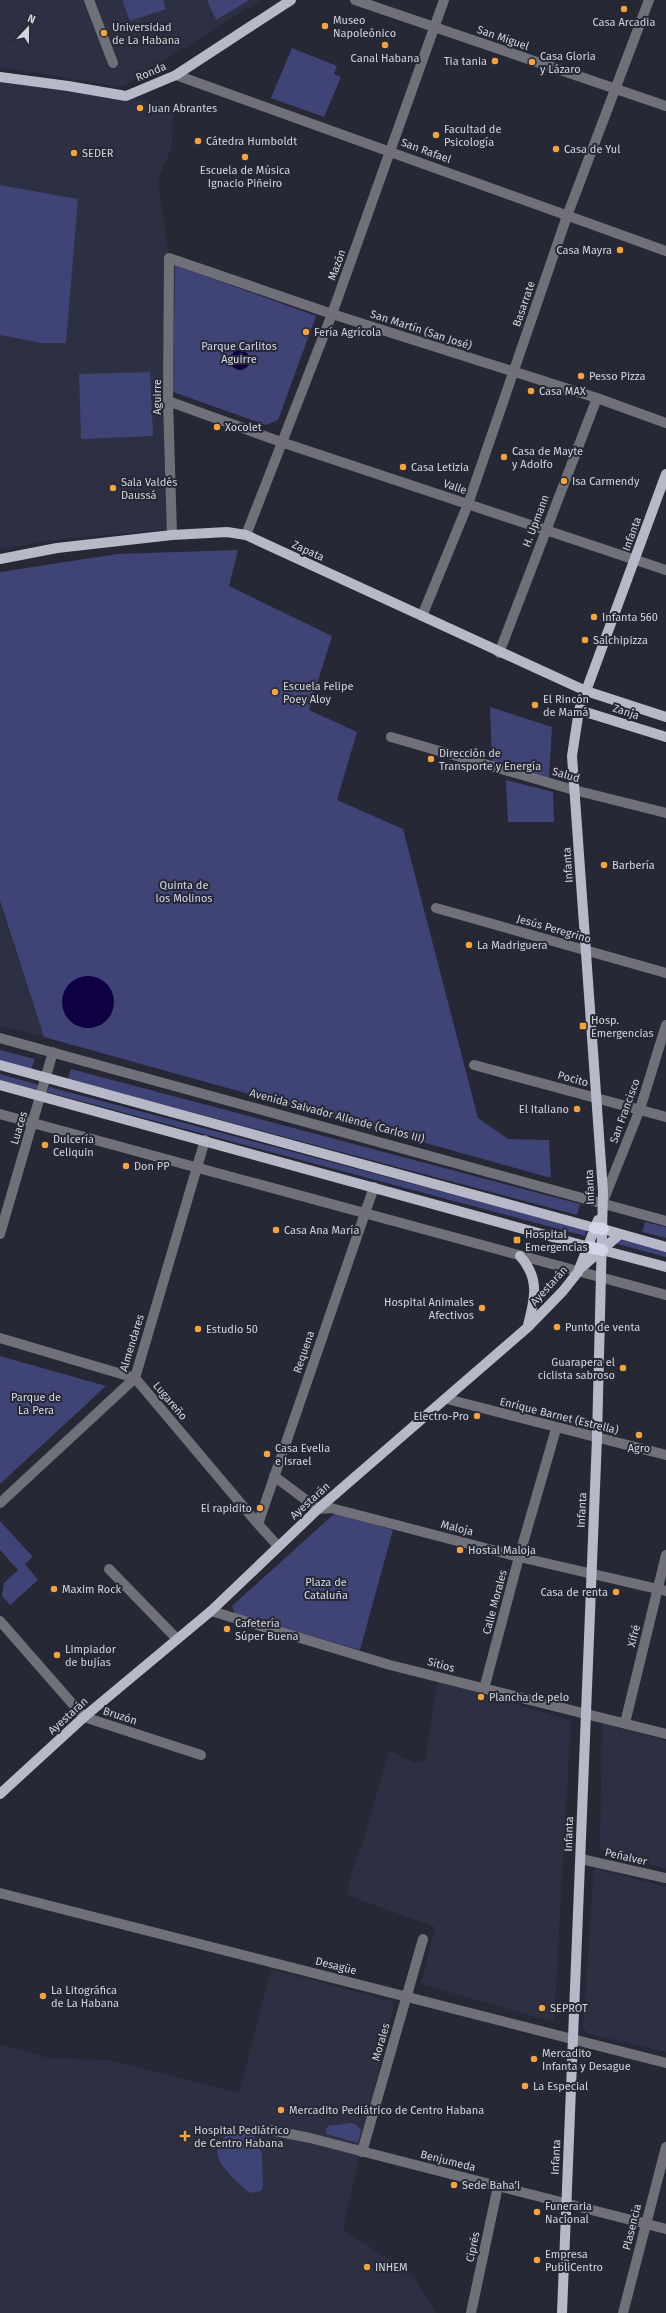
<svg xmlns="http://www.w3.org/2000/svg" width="666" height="2313" font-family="'Fira Sans',sans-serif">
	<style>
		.built { fill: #2d3043 }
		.green { fill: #3f4375 }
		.water { fill: #0f0143 }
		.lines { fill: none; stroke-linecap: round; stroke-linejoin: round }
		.minor { stroke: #707178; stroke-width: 10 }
		.major { stroke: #b7b9c8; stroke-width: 10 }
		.highway { stroke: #d3d6e8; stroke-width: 12 }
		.poi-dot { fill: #f3a442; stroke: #262835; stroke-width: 1.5 }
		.labels { text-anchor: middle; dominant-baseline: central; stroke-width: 4; stroke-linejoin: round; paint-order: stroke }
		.poi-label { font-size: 11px; fill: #d2d4dc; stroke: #262835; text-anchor: start }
		.street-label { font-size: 11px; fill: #d2d4dc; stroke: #262835 }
		.park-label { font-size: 11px; fill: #d5d8ed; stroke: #262835 }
	</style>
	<rect width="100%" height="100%" fill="#262835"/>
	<path class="built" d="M0,0H261L122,87L0,67Z
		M0,77L126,96L173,107L172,146L158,180L169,258L171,529L56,540L0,549Z
		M0,905L44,1037L0,1026Z
		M438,1680L571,1721L554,2022L421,1984L435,1927L347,1895L350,1876L363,1843L389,1751L414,1762L425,1760Z
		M602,1723L666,1741V1869L600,1849Z
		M594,1868L666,1887V2052L589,2034L583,2028Z
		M271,1969L394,2002L343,2229L413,2275L437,2313H0V2044L49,2058L109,2060L239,2093Z"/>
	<path class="green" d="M122,0H163L166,9L130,21Z
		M207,0H249L216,20Z
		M292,48L337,66L334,74L341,77L324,117L271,98Z
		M0,185L78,199L66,343H42L0,335Z
		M175,265L316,316L278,420L266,425L173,392Z
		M150,372L153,436L81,439L79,374Z
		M238,550L229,586L332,636L309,710L357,732L337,800L403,829L478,1118L508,1139L549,1140L551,1178L44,1037L0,901V572L117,554Z
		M490,707L552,727L549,778L492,762Z
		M506,780L553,792L554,822H508Z
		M0,1050L35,1059L31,1069L0,1061Z
		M71,1069L580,1204L577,1215L68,1079Z
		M0,1074L39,1085L38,1090L0,1080Z
		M49,1087L586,1230L585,1236L47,1092Z
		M645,1222L666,1227V1238L642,1232Z
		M619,1239L666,1251V1257L614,1243Z
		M0,1356L106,1386L0,1484Z
		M335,1513L393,1530L360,1650L235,1614L232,1606Z
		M0,1521L33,1557L25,1564L38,1580L10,1605L2,1596L4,1583L18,1570L0,1550Z
		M351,2123L357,2125L361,2130L358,2143L326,2134V2129L328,2126Z
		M241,2133L254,2136L262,2154L263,2187L261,2191L250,2193C238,2181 207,2161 221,2141C226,2134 233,2133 241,2133Z"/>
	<path class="water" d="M230 360a10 10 0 1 1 20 0a10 10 0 1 1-20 0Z
		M62 1002a26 26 0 1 1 52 0a26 26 0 1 1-52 0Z"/>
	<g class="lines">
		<path class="minor" d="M89,0L113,63
			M355,0L666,106
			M176,75L666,251
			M168,401L281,442L666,570
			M172,535L168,401L169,258L332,314L597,398L666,423
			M246,535L332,314L444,0
			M422,616L468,504L567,216L649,0
			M499,653L597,398
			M391,737L574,790L666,813
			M436,908L666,973
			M0,1038L666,1221
			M474,1065L666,1117
			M0,1114L666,1295
			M604,1199L640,1109L666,1025
			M0,1234L53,1052
			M0,1338L135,1378L258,1524L278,1546
			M447,1399L666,1455
			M274,1476L318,1509L331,1508L519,1557L666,1591
			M0,1503L135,1378L205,1140
			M258,1524L374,1187
			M109,1569L177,1639
			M211,1611L390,1665L666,1734
			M0,1621L84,1717L201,1755
			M484,1689L519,1557L556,1429
			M625,1723L666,1555
			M581,1859L666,1878
			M0,1893L666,2063
			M270,2130L310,2138L666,2229
			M362,2152L423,1939
			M471,2313L498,2186
			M623,2313L666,2147"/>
		<path class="major" d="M0,77L68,86L126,96L176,75L291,0
			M0,559L57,548L172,535L227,532L246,535L586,691L666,717
			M579,710L666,737
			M0,1065L595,1228
			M0,1085L589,1247
			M603,1229L666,1247
			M602,1250L666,1267
			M520,1256C540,1278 535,1299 528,1325
			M582,1267L620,1234
			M0,1794L84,1717L211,1611L318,1509L528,1327L563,1291L578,1272L598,1220
			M562,2313L597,1438L603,1192L572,756L579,710L666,474"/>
		<path class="highway" d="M595,1228L603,1229
			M589,1247L602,1250"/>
	</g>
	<g class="poi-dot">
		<circle cx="624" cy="9" r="4"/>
		<circle cx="325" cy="26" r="4"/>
		<circle cx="104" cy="33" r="4"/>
		<circle cx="385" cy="45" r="4"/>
		<circle cx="495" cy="61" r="4"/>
		<circle cx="532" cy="62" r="4"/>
		<circle cx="140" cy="108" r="4"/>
		<circle cx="436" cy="135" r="4"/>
		<circle cx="198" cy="141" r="4"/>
		<circle cx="556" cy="149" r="4"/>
		<circle cx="74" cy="153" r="4"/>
		<circle cx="245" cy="157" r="4"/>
		<circle cx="620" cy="250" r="4"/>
		<circle cx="306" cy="332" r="4"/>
		<circle cx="581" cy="376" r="4"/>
		<circle cx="531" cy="391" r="4"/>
		<circle cx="217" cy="427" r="4"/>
		<circle cx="504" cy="457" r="4"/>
		<circle cx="403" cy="467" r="4"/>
		<circle cx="564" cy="481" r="4"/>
		<circle cx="113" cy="488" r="4"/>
		<circle cx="594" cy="617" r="4"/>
		<circle cx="585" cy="640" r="4"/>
		<circle cx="275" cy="692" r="4"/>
		<circle cx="535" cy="705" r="4"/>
		<circle cx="431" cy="759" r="4"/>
		<circle cx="604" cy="865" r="4"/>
		<circle cx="469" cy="945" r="4"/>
		<rect x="579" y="1022" width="8" height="8" rx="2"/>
		<circle cx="577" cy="1109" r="4"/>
		<circle cx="45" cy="1145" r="4"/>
		<circle cx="126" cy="1166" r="4"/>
		<circle cx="276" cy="1230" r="4"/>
		<rect x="513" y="1236" width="8" height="8" rx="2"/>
		<circle cx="482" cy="1308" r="4"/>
		<circle cx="557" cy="1327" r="4"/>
		<circle cx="198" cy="1329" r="4"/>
		<circle cx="623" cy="1368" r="4"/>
		<circle cx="477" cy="1416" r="4"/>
		<circle cx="639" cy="1435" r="4"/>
		<circle cx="267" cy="1454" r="4"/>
		<circle cx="260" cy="1508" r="4"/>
		<circle cx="460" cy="1550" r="4"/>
		<circle cx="54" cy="1589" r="4"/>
		<circle cx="616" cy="1592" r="4"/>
		<circle cx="227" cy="1629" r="4"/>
		<circle cx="57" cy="1655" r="4"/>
		<circle cx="481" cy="1697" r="4"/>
		<circle cx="43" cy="1996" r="4"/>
		<circle cx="542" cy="2008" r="4"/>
		<circle cx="534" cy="2059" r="4"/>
		<circle cx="525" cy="2086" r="4"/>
		<circle cx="281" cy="2110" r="4"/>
		<path d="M183 2130h4v4h4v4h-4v4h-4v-4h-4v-4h4z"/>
		<circle cx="454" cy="2185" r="4"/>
		<circle cx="537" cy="2212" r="4"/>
		<circle cx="537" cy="2260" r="4"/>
		<circle cx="367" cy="2267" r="4"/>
	</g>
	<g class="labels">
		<g class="poi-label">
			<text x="333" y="20">Museo<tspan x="333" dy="13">Napoleónico</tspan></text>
			<text x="624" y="22" text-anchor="middle">Casa Arcadia</text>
			<text x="112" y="27">Universidad<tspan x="112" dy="13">de La Habana</tspan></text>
			<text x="540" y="56">Casa Gloria<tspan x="540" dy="13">y Lázaro</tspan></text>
			<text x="385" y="58" text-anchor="middle">Canal Habana</text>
			<text x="487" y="61" text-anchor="end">Tia tania</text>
			<text x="148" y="108">Juan Abrantes</text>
			<text x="444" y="129">Facultad de<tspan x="444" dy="13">Psicología</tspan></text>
			<text x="206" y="141">Cátedra Humboldt</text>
			<text x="564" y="149">Casa de Yul</text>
			<text x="82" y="153">SEDER</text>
			<text x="245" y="170" text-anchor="middle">Escuela de Música<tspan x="245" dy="13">Ignacio Piñeiro</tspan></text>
			<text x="612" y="250" text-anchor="end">Casa Mayra</text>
			<text x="314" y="332">Fería Agrícola</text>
			<text x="589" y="376">Pesso Pizza</text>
			<text x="539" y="391">Casa MAX</text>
			<text x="225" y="427">Xocolet</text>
			<text x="512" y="451">Casa de Mayte<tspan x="512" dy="13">y Adolfo</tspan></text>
			<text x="411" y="467">Casa Letizia</text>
			<text x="572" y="481">Isa Carmendy</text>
			<text x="121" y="482">Sala Valdés<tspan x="121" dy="13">Daussá</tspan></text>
			<text x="602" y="617">Infanta 560</text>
			<text x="593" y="640">Salchipizza</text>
			<text x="283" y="686">Escuela Felipe<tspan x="283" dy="13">Poey Aloy</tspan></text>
			<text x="543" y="699">El Rincón<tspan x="543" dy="13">de Mamá</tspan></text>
			<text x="439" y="753">Dirección de<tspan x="439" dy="13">Transporte y Energía</tspan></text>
			<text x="612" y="865">Barbería</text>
			<text x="477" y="945">La Madriguera</text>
			<text x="591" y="1020">Hosp.<tspan x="591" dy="13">Emergencias</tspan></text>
			<text x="569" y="1109" text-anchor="end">El Italiano</text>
			<text x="53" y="1139">Dulcería<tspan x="53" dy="13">Celiquin</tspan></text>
			<text x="134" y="1166">Don PP</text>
			<text x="284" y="1230">Casa Ana María</text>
			<text x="525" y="1234">Hospital<tspan x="525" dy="13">Emergencias</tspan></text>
			<text x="474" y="1302" text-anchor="end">Hospital Animales<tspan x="474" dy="13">Afectivos</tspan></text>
			<text x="565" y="1327">Punto de venta</text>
			<text x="206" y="1329">Estudio 50</text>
			<text x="615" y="1362" text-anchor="end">Guarapera el<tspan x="615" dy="13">ciclista sabroso</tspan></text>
			<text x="469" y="1416" text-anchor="end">Electro-Pro</text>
			<text x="275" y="1448">Casa Evelia<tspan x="275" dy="13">e Israel</tspan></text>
			<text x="639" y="1448" text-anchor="middle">Agro</text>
			<text x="252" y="1508" text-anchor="end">El rapidito</text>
			<text x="468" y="1550">Hostal Maloja</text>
			<text x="62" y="1589">Maxim Rock</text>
			<text x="608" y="1592" text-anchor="end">Casa de renta</text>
			<text x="235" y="1623">Cafetería<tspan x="235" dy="13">Súper Buena</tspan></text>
			<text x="65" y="1649">Limpiador<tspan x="65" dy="13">de bujías</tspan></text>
			<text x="489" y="1697">Plancha de pelo</text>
			<text x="51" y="1990">La Litográfica<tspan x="51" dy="13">de La Habana</tspan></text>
			<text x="550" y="2008">SEPROT</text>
			<text x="542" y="2053">Mercadito<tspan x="542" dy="13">Infanta y Desague</tspan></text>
			<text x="533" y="2086">La Especial</text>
			<text x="289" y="2110">Mercadito Pediátrico de Centro Habana</text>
			<text x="194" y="2130">Hospital Pediátrico<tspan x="194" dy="13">de Centro Habana</tspan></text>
			<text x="462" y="2185">Sede Baha’i</text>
			<text x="545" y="2206">Funeraria<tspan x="545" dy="13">Nacional</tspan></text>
			<text x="545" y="2254">Empresa<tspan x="545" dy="13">PubliCentro</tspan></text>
			<text x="375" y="2267">INHEM</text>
		</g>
		<g class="street-label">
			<text transform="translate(503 38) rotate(19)">San Miguel</text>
			<text transform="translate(151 72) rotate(-23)">Ronda</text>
			<text transform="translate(426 151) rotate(20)">San Rafael</text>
			<text transform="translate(337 265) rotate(-70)">Mazón</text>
			<text transform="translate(524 304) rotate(-71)">Basarrate</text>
			<text transform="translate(421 330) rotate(18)">San Martín (San José)</text>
			<text transform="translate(157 397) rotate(-90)">Aguirre</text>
			<text transform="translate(455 487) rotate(19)">Valle</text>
			<text transform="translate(536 521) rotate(-69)">H. Upmann</text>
			<text transform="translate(632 534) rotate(-70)">Infanta</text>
			<text transform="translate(308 551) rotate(25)">Zapata</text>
			<text transform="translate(626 712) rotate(18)">Zanja</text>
			<text transform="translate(566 775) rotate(16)">Salud</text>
			<text transform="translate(568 865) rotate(-94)">Infanta</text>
			<text transform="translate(554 929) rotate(16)">Jesús Peregrino</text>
			<text transform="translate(573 1079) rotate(15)">Pocito</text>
			<text transform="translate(625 1111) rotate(-70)">San Francisco</text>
			<text transform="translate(337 1116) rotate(15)">Avenida Salvador Allende (Carlos III)</text>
			<text transform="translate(19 1128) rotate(-73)">Luaces</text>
			<text transform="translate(590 1187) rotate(-92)">Infanta</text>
			<text transform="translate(549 1286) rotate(-48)">Ayestarán</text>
			<text transform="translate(132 1343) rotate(-73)">Almendares</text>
			<text transform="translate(304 1352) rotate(-71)">Requena</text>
			<text transform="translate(170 1401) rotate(50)">Lugareño</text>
			<text transform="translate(559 1416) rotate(14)">Enrique Barnet (Estrella)</text>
			<text transform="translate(310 1501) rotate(-42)">Ayestarán</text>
			<text transform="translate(582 1510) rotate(-87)">Infanta</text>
			<text transform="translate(457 1528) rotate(14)">Maloja</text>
			<text transform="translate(495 1602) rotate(-75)">Calle Morales</text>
			<text transform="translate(634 1636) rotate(-76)">Xifré</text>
			<text transform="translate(441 1665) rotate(15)">Sitios</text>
			<text transform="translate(68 1716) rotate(-42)">Ayestarán</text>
			<text transform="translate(120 1716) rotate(18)">Bruzón</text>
			<text transform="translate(569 1834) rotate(-88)">Infanta</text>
			<text transform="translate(626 1857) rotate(13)">Peñalver</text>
			<text transform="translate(336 1966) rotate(14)">Desagüe</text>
			<text transform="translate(381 2042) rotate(-74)">Morales</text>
			<text transform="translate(556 2157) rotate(-87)">Infanta</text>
			<text transform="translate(448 2161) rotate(14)">Benjumeda</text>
			<text transform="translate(632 2227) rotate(-76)">Plasencia</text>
			<text transform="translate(473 2247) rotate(-78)">Ciprés</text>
		</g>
		<g class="park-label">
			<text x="239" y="346">Parque Carlitos<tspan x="239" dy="13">Aguirre</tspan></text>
			<text x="184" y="885">Quinta de<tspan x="184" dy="13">los Molinos</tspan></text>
			<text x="36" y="1397">Parque de<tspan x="36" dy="13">La Pera</tspan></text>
			<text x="326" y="1582">Plaza de<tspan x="326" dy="13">Cataluña</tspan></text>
		</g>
	</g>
	<g transform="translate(28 28) rotate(22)" stroke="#262835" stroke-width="3" paint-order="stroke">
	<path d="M0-3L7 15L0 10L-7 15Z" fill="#d2d4dc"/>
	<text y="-6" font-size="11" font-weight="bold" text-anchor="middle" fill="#d2d4dc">N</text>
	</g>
</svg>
